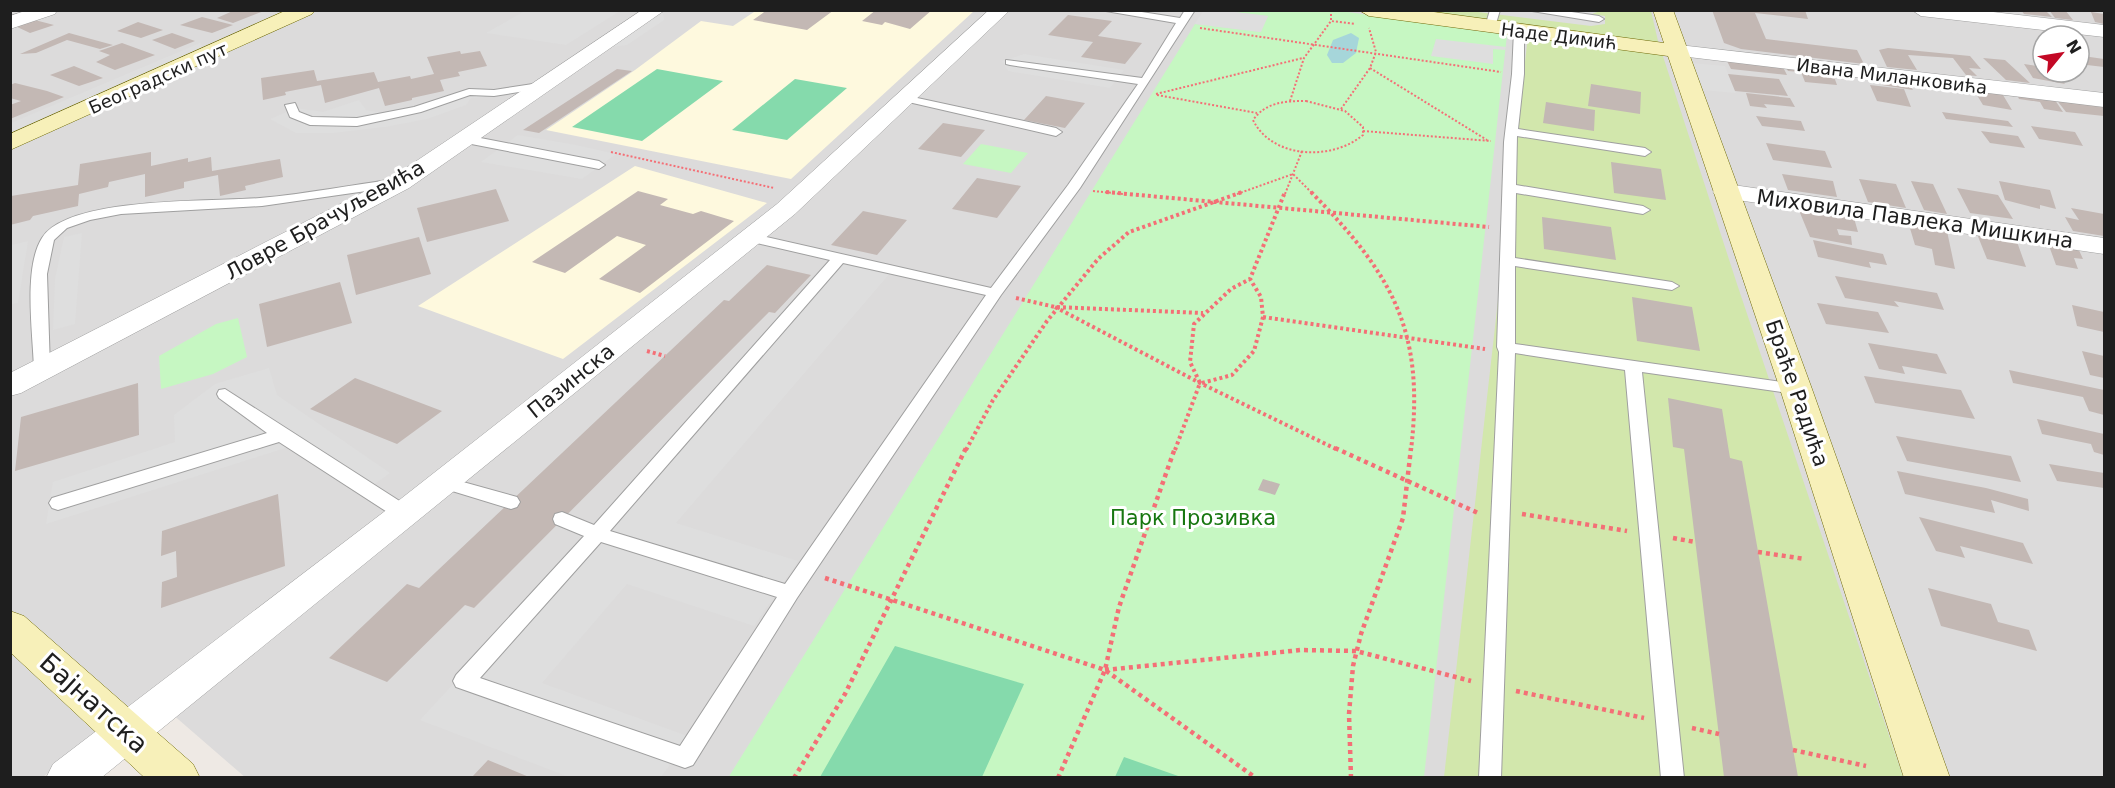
<svg xmlns="http://www.w3.org/2000/svg" width="2115" height="788" font-family="'DejaVu Sans',sans-serif">
	<style>
		.residential { fill: #dcdbdb; fill-rule: evenodd }
		.education { fill: #fef9de }
		.grass { fill: #d2e7ac }
		.park { fill: #c6f7c2 }
		.pitch { fill: #85daac }
		.parking { fill: #dedede }
		.water { fill: #a6d6da }
		.building { fill: #c3b8b4 }
		.lines { fill: none; stroke-linecap: round; stroke-linejoin: round }
		.lane-casing { stroke: #9f9f9f; stroke-width: 2 }
		.street-casing { stroke: #9f9f9f; stroke-width: 1 }
		.secondary-casing { stroke: #706b09; stroke-width: 1 }
		.path-far2 { stroke: #f46f76; stroke-width: 2; stroke-dasharray: 2 2; stroke-linecap: butt }
		.path-far1 { stroke: #f46f76; stroke-width: 4; stroke-dasharray: 3 3; stroke-linecap: butt }
		.path { stroke: #f46f76; stroke-width: 4.5; stroke-dasharray: 4 4; stroke-linecap: butt }
		.lane { fill: #fff; fill-rule: evenodd }
		.street { fill: #fff; fill-rule: evenodd }
		.secondary { fill: #f7f0b9; fill-rule: evenodd }
		.labels { text-anchor: middle; dominant-baseline: central; stroke-width: 6; stroke-linejoin: round; paint-order: stroke }
		.far-street-label { font-size: 18px; fill: #1e1e1e; stroke: #fff }
		.street-label { font-size: 21px; fill: #1e1e1e; stroke: #fff }
		.park-label { font-size: 21px; fill: #177710; stroke: #fff }
		.near-street-label { font-size: 26px; fill: #1e1e1e; stroke: #fff }
	</style>
	<rect width="100%" height="100%" fill="#eee9e4"/>
	<path class="residential" d="M10,11H2104V777L246,778L149,694L43,777H11ZM2043,36H2079V72H2043Z"/>
	<path class="education" d="M757,10L974,11L791,179L546,130L635,70L701,21L733,26Z
		M635,166L767,203L563,359L418,306Z"/>
	<path class="grass" d="M1409,11H1651L1658,41L1737,284L1903,777H1444L1529,27Z"/>
	<path class="park" d="M1334,10L1507,35L1424,777L728,778L1195,24L1260,32L1268,16L1226,11Z
		M981,144L1028,153L1011,173L963,164Z
		M238,318L247,357L213,374L161,389L159,356L216,324Z"/>
	<path class="pitch" d="M657,69L723,81L642,141L572,127Z
		M795,79L847,88L787,140L732,130Z
		M895,646L1024,684L982,777H820Z
		M1124,757L1181,777H1115Z"/>
	<path class="parking" d="M525,11V10L620,11L566,45L486,33Z
		M1203,11H1226L1268,16L1261,32L1195,24Z
		M1470,11H1600L1592,14L1605,16V24L1591,26Z
		M663,13L664,20L627,45L611,47Z
		M1436,39L1506,47L1505,50L1493,49V64L1431,56Z
		M200,43L202,47L177,61L11,135V123Z
		M1024,54L1124,70L1110,88L1008,71L1002,61Z
		M1691,63L1725,66L1736,93L1702,90Z
		M467,89L493,90L484,97L471,98L466,105L427,119L385,127L334,133H296L270,119L296,108L323,112L359,100L366,110L383,113L435,102Z
		M518,135L576,145L616,154L582,179L481,162Z
		M82,233L75,324L53,330L55,279L64,237Z
		M28,241L18,303L11,304V245Z
		M844,262L891,272L676,523L798,561L754,626L627,584L542,683L690,737L661,777H569L420,720Z
		M269,368L277,395L390,473L372,486L301,443L46,524L53,482L175,442L174,415L215,384Z"/>
	<path class="water" d="M1351,33L1359,38L1356,53L1343,63H1332L1327,55L1333,40Z"/>
	<path class="building" d="M235,10H264V11L233,23L217,18Z
		M767,10H834L807,30L753,20Z
		M876,10H932L910,29L885,22L882,25L862,21Z
		M1712,10H1805L1808,19L1755,13L1766,39L1857,50L1864,64L1741,49L1724,43Z
		M2021,10H2045L2052,17L2024,14Z
		M2049,10H2065L2073,20L2055,18Z
		M2091,12L2104,14V24L2095,22Z
		M1068,15L1112,21L1098,36L1142,43L1125,64L1081,57L1093,42L1048,35Z
		M202,17L233,25L212,33L180,25Z
		M31,19L54,25L30,33L13,25Z
		M138,22L163,30L141,38L117,31Z
		M69,33L113,45L100,49L67,40L36,53L20,54Z
		M172,33L195,41L175,49L152,40Z
		M122,43L155,55L115,70L96,62L110,55L99,51Z
		M1888,48L1970,56L1981,69L1969,68L1977,76L1966,75L1953,58L1908,55L1917,70L1887,67L1879,50Z
		M460,51L461,54L480,51L487,66L458,72L460,76L440,80L444,91L412,98V100L385,106L379,88L325,103L321,85L285,92L286,95L263,100L261,78L314,70L317,81L374,72L378,82L410,76L411,79L434,74L427,57Z
		M2083,56L2104,59V67L2087,65Z
		M1983,58L2005,60L2030,83L2006,80Z
		M1726,59L1782,65L1787,75L1731,69Z
		M2024,64L2043,67V72H2056L2065,84L2033,78Z
		M74,66L103,78L79,86L50,75Z
		M1785,66L1832,71L1837,85L1805,82L1801,72L1788,71Z
		M617,69L632,71L539,133L523,130Z
		M1728,74L1779,79L1788,96L1735,91Z
		M1878,76L1926,82L1929,87L1909,84L1913,90L1882,85Z
		M15,83L47,91L64,97L10,119V105L21,101L10,98V85Z
		M1591,84L1641,92L1640,114L1588,106Z
		M1870,85L1904,89L1911,107L1877,101Z
		M1972,87L2000,90L2012,110L1983,105Z
		M2016,92L2053,97L2063,112L2044,109L2040,102L2019,99Z
		M1746,93L1790,98L1795,107L1764,104L1767,108L1750,106Z
		M1046,96L1085,103L1065,128L1024,120Z
		M2055,98L2104,104V116L2066,112Z
		M1546,102L1595,110L1594,131L1543,123Z
		M1942,112L2008,121L2013,127L1946,119Z
		M1756,116L1801,121L1805,131L1762,126Z
		M943,123L985,130L961,157L918,149Z
		M2031,126L2075,132L2083,146L2039,139Z
		M1981,131L2018,136L2025,148L1990,143Z
		M1766,143L1825,151L1832,168L1773,160Z
		M151,152V166L188,158V162L211,157L212,171L280,159L283,177L245,186L246,190L220,196L218,175L184,182V188L145,197V174L109,182L108,187L79,194L78,206L33,216L30,220L10,225L11,196L78,185L80,164Z
		M1611,162L1661,169L1666,200L1614,193Z
		M1782,174L1833,181L1837,197L1788,190Z
		M977,178L1021,186L997,218L952,209Z
		M1859,179L1896,184L1906,208L1868,202Z
		M1911,181L1933,184L1947,214L1924,210Z
		M1999,181L2050,190L2056,209L2040,205V209L2005,200Z
		M1957,188L1998,195L2013,219L1970,213Z
		M496,189L509,221L427,242L417,208Z
		M638,191L668,199L660,205L693,214L701,211L734,221L640,293L599,279L646,245L617,236L565,273L532,262Z
		M1798,208L1854,218L1858,232L1837,229L1839,235L1851,236L1852,245L1810,237Z
		M2071,208L2104,214V236L2073,231L2065,217L2079,220Z
		M863,211L907,220L877,255L831,245Z
		M1542,217L1611,227L1616,260L1544,249Z
		M1909,225L1947,231L1955,269L1935,265L1932,249L1915,245Z
		M1977,234L2016,239L2026,267L1987,259Z
		M419,237L431,274L356,295L347,255Z
		M1813,240L1883,254L1887,265L1869,262L1871,268L1818,257Z
		M2048,243L2078,248L2083,259L2074,258L2078,269L2056,265Z
		M767,265L811,275L775,313L769,312L474,608L465,605L387,682L329,658L407,584L419,588L724,300L729,301Z
		M1835,276L1937,293L1944,310L1894,301L1899,307L1845,298Z
		M340,282L352,323L267,347L259,304Z
		M1632,297L1692,307L1700,351L1637,341Z
		M1817,303L1878,312L1889,333L1826,324Z
		M2072,305L2104,312V332L2077,326Z
		M1868,343L1937,354L1947,374L1902,366L1905,374L1879,369Z
		M2082,351L2104,356V378L2090,375Z
		M2009,370L2104,390V415L2089,411L2083,397L2013,383Z
		M1864,376L1961,390L1975,419L1875,403Z
		M355,378L442,411L397,444L310,409Z
		M138,383L139,435L15,471L21,417Z
		M1668,398L1722,409L1730,458L1742,461L1798,777H1724L1684,449L1673,447Z
		M2037,419L2104,434V455L2094,452L2091,444L2042,434Z
		M1896,436L2011,456L2021,482L1907,461Z
		M2049,464L2104,473V488L2057,481Z
		M1897,471L1986,488L2028,499L2029,511L1991,500L1995,513L1905,494Z
		M1263,479L1280,484L1275,495L1258,490Z
		M278,494L285,566L161,608L162,582L177,577L176,551L161,556L162,531Z
		M1919,517L2023,543L2033,564L1960,546L1965,558L1936,551Z
		M1928,588L1991,604L1998,622L2029,630L2037,651L1941,626Z
		M488,760L529,777H472Z"/>
	<g class="lines">
		<defs>
			<path id="lane" d="M1100,10H1129L1180,18L1185,10H1195L1080,188L1001,295L797,598L693,765L685,768L456,687L453,681L456,675L584,536L555,524L553,519L555,514L562,512L594,525L830,260L744,240V234L749,233L991,288L1068,185L1138,84L1010,65L1006,64V60L1142,78L1176,23ZM843,263L986,295L785,584L610,531ZM601,542L777,597L680,746L480,678Z
				M1490,10H1500L1495,27L1490,30L1485,27Z
				M1526,10H1558L1599,16L1604,19L1599,22Z
				M1519,28L1524,31V74L1518,129L1645,148L1651,152L1645,156L1517,136L1516,185L1643,206L1650,210L1643,214L1516,193L1515,258L1672,282L1679,286L1672,290L1515,266V344L1796,384L1804,389L1796,394L1642,372L1684,778H1661L1625,370L1515,353L1501,778H1479L1499,352L1497,347L1504,142L1512,74L1514,31Z
				M546,82L550,83V87L494,96L470,95L421,112L357,126L310,125L290,117L285,105L295,103L299,112L312,117L357,118L414,107L469,89L494,90Z
				M908,96L1056,128L1062,132L1056,136L904,101V97Z
				M465,135L599,161L605,165L599,169L461,142L459,139Z
				M396,179L401,180V186L262,206L121,214L90,220L67,228L54,240L47,274L50,369L42,374L34,369C33,334 23,268 42,238C68,196 212,202 260,198C306,194 351,185 396,179Z
				M225,389L412,509L414,514L412,519H398L279,442L58,510L52,508L49,503L52,498L267,433L219,398L217,394L219,390Z
				M445,477L517,497L520,502L517,507L511,509L439,487L436,483L439,479Z"/>
			<path id="street" d="M28,10H57L55,14L10,29V16Z
				M642,10H665L409,188L21,393L10,396V373L391,178Z
				M989,10H1010L795,214L101,778H46L53,764L393,505L777,204Z
				M1912,10H1976L2104,25V37L1921,16Z
				M1679,45L2104,93V107L1672,55L1669,51L1672,47Z
				M1726,184L2104,238V254L1717,197L1713,192L1717,187Z"/>
			<path id="secondary" d="M287,10H315L312,14L10,150V134Z
				M1359,10H1419L1664,43L1653,10H1673L1812,389L1950,778H1904L1780,389L1668,56L1369,16Z
				M10,611L24,616L193,764L200,778H145L10,652Z"/>
		</defs>
		<use href="#lane" class="lane-casing"/>
		<use href="#street" class="street-casing"/>
		<use href="#secondary" class="secondary-casing"/>
		<path class="path-far2" d="M1331,10V21
			M1200,28L1501,72
			M1370,68L1487,140
			M1156,94L1303,58
			M1157,95L1257,113
			M1290,101L1304,58L1331,21L1355,24
			M1306,101L1345,111L1363,127V135C1332,161 1272,159 1253,120C1266,102 1285,101 1306,101Z
			M1341,109L1370,68L1376,52L1369,28
			M1363,131L1491,141
			M611,152L774,188
			M1093,191L1123,194
			M1237,194L1293,174L1313,194
			M1285,194L1302,151"/>
		<path class="path-far1" d="M1106,192L1489,227
			M1311,192C1393,275 1425,331 1411,450
			M1016,298L1055,307L1203,313
			M1055,307L1200,383L1338,450
			M1263,317L1485,349
			M647,351L665,356
			M1202,383L1232,375L1254,351L1263,317L1261,297L1250,279
			M966,450L993,400L1047,321L1098,259L1129,232L1242,192
			M1175,450L1200,383L1190,362L1194,324L1231,289L1250,279L1285,192"/>
		<path class="path" d="M1335,448L1478,513
			M1522,514L1627,531
			M1673,538L1695,542
			M1758,552L1805,559
			M825,578L1105,670L1256,778
			M1105,670L1301,650L1356,651L1471,681
			M1516,691L1644,718
			M1692,728L1719,734
			M1793,750L1866,766
			M794,778L845,694L966,448
			M1058,778L1105,670L1119,607L1175,448
			M1351,778L1349,714L1353,666L1361,634L1403,518L1411,448"/>
		<use href="#lane" class="lane"/>
		<use href="#street" class="street"/>
		<use href="#secondary" class="secondary"/>
	</g>
	<g class="labels">
		<g class="far-street-label">
			<text transform="translate(1559 36) rotate(7)">Наде Димић</text>
			<text transform="translate(1892 76) rotate(7)">Ивана Миланковића</text>
			<text transform="translate(158 78) rotate(-24)">Београдски пут</text>
		</g>
		<g class="street-label">
			<text transform="translate(1915 219) rotate(8)">Миховила Павлека Мишкина</text>
			<text transform="translate(325 220) rotate(-29)">Ловре Брачуљевића</text>
			<text transform="translate(571 381) rotate(-39)">Пазинска</text>
			<text transform="translate(1797 393) rotate(71)">Браће Радића</text>
		</g>
		<g class="park-label">
			<text x="1193" y="518">Парк Прозивка</text>
		</g>
		<g class="near-street-label">
			<text transform="translate(94 703) rotate(42)">Бајнатска</text>
		</g>
	</g>
	<rect width="2115" height="788" fill="none" stroke="#1e1e1e" stroke-width="24"/>
	<g transform="translate(2061 54) rotate(60)"><circle r="28" fill="#ffffff" stroke="#a5a5a5" stroke-width="1.5"/>
	<path d="M0-4.5L10 22L0 15L-10 22Z" fill="#c30825"/>
	<text y="-9" font-size="16" font-weight="bold" text-anchor="middle" fill="#1e1e1e">N</text>
	</g>
</svg>
